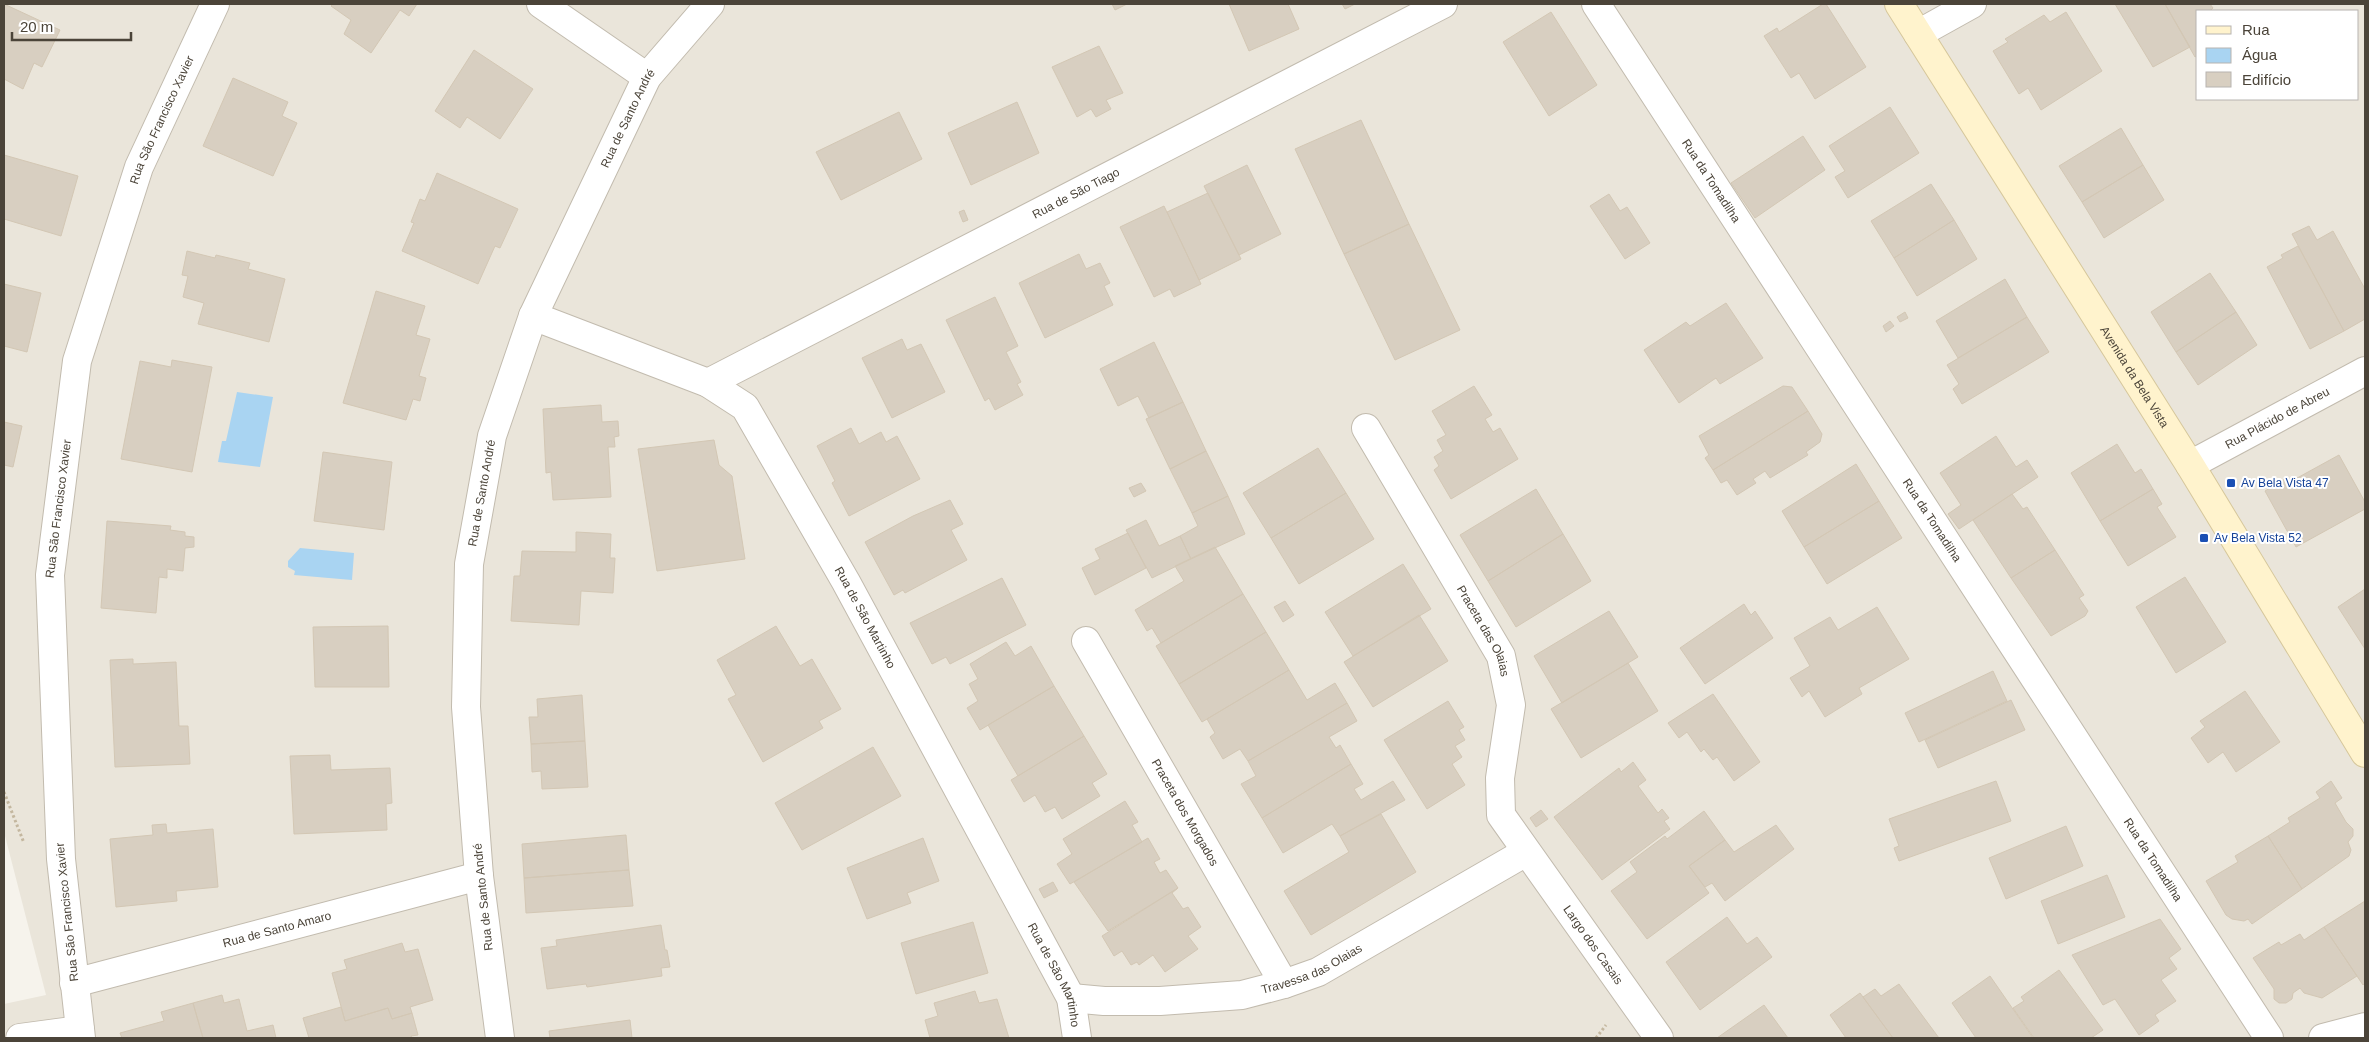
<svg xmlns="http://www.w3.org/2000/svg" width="2369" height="1042" font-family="Arial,sans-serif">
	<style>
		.residential { fill: #eae5da; fill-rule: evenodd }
		.water { fill: #a9d4f2 }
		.building { fill: #d8cfc1; stroke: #d3c7b4 }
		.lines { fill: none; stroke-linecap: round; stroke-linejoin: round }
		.street-casing { stroke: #c2bbae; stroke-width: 30 }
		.secondary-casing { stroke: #d6c79b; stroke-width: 30 }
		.path { stroke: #c4b79f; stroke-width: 3; stroke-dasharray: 2.5 2.5; stroke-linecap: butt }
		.street { stroke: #fff; stroke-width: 28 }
		.secondary { stroke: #fff3cd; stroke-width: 28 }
		.transit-dot { fill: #1a4fb4; stroke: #fff; stroke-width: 2 }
		.labels { text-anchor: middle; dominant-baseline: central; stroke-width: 4; stroke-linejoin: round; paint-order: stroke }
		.street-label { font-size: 12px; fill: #4b4439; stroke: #fff }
		.transit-label { font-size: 12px; fill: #164399; stroke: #fff; text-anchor: start }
	</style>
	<rect width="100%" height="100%" fill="#f6f3ec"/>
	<path class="residential" d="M4,4H2365V1038H4V1004L46,995L4,832ZM2198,11H2358V99H2198Z"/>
	<path class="water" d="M237,392L273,397L260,467L218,462L222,441H226Z
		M300,548L354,553L352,580L294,575L295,571L288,567V561Z"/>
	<path class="building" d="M4,4L60,30L42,67L34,63L23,89L4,79Z
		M333,4H417L409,16L400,10L371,53L344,34L351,20L331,6Z
		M1112,4H1127L1115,10Z
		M1229,4H1288L1299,29L1249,51Z
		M1342,4H1355L1345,9Z
		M1823,4H1826L1866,67L1815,99L1799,73L1791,78L1764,36L1777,28L1779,32Z
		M2115,4H2165L2190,47L2153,67Z
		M2165,4H2210L2213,8L2210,11H2198V55L2195,57Z
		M1551,12L1597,85L1549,116L1503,42Z
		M2066,12L2102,71L2041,110L2028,88L2019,94L1993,51L2008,42L2005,39L2044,15L2050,22Z
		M1099,46L1123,93L1106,100L1111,109L1096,117L1091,109L1077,117L1052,67Z
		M474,50L533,89L500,139L467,117L460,128L435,111Z
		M233,78L288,102L282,116L297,123L273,176L203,146Z
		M1017,102L1039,153L971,185L948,133Z
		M1890,107L1919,153L1848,198L1835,177L1845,171L1829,146Z
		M899,112L922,159L841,200L816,152Z
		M1361,120L1409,224L1344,254L1295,149Z
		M2121,128L2143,165L2082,202L2059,166Z
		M1803,136L1825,170L1755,218L1731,183Z
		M4,155L78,176L61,236L4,219Z
		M1247,165L1281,234L1239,255L1204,186Z
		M2143,165L2164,200L2104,238L2082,202Z
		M437,173L518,209L500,248L495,246L478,284L402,251L414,223L411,222L420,199L425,201Z
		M1931,184L1954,220L1894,258L1871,221Z
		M1208,193L1241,259L1199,280L1167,212Z
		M1609,194L1620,211L1627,207L1650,243L1625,259L1590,206Z
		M1164,206L1201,284L1174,297L1170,289L1154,297L1120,227Z
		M964,210L968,220L963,222L959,212Z
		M1954,220L1977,259L1917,296L1894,258Z
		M1409,224L1460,330L1395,360L1344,254Z
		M2309,226L2317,240L2333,231L2365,289V319L2344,331L2292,234Z
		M2298,246L2344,331L2310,349L2267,267L2283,258L2281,255Z
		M187,251L215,258L216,255L250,263L248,269L285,279L269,342L198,324L204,303L183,297L188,276L182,275Z
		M1079,254L1086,269L1100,263L1110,283L1104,286L1113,305L1045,338L1019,283Z
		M2210,273L2236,312L2176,352L2151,312Z
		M2005,279L2027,317L1958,358L1936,321Z
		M4,284L41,293L27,352L4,346Z
		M376,291L425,306L416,335L430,339L419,376L426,378L420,401L413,399L406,420L343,403Z
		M995,297L1018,346L1006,352L1021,382L1017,384L1023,395L995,410L989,398L985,401L946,320Z
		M1726,303L1763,358L1720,384L1716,378L1679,403L1644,350L1686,322L1690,326Z
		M1905,312L1908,318L1900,322L1897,317Z
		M2236,312L2257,345L2198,385L2176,352Z
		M2027,317L2049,352L1962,404L1953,389L1959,384L1947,365Z
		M1890,321L1894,326L1886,332L1883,326Z
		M902,339L907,350L921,344L945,392L892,418L862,358Z
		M1154,342L1183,402L1149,418L1138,396L1118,406L1100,369Z
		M172,360L212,367L192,472L121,459L140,361L171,367Z
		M1474,386L1492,415L1485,419L1493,432L1500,428L1518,459L1451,499L1434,470L1439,466L1434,457L1443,451L1437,440L1446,435L1432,411Z
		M1783,386L1792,387L1808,411L1713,470L1705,458L1709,455L1699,436Z
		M1183,402L1206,451L1170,469L1146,419Z
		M601,405L602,422L618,421L619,436L614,437L615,447H608L611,497L553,500L551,472L546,473L543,409Z
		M1808,411L1822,434L1820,442L1806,452L1808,455L1770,478L1765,471L1753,479L1756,483L1737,495L1727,480L1721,483L1713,470Z
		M4,422L22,426L13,467L4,465Z
		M851,428L859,444L881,432L886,442L897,436L920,479L849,516L832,483L835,481L817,446Z
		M1996,436L2016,467L2027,460L2038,477L1959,529L1948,514L1961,505L1940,473Z
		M714,440L719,465L732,476L745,559L657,571L638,449Z
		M2117,444L2135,473L2141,469L2153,489L2100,521L2071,473Z
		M1318,448L1346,493L1271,538L1243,493Z
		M1206,451L1228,496L1192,513L1170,469Z
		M323,452L392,462L384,530L314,521Z
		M2339,455L2365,502V509L2296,547L2265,491L2285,479L2288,483Z
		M1856,464L1879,501L1804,547L1782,511Z
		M1141,483L1146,491L1134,497L1129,488Z
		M1536,489L1563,534L1488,581L1460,535Z
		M2153,489L2162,504L2157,507L2176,537L2128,566L2100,521Z
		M1346,493L1374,539L1299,584L1271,538Z
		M2012,494L2023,509L2027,507L2055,550L2011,578L1973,520Z
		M1228,496L1245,534L1191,559L1180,536L1198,526L1192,513Z
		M950,500L963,524L951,530L967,560L905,593L903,590L894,595L865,542L913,516Z
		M1879,501L1902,538L1827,584L1804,547Z
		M1146,520L1159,546L1180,536L1191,559L1152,578L1126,530Z
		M107,521L171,526L170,530L185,532V536L194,537V547L185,548L183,571L167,569V578L159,577L156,613L101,608Z
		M576,532L611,534L610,558H615L613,593L581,591L579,625L511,621L514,576H520L522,551L576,552Z
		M1128,533L1146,568L1095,595L1082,568L1100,559L1095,549Z
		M1563,534L1591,581L1516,627L1488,581Z
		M1215,547L1243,594L1161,643L1152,628L1147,631L1135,610L1184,581L1175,566Z
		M2055,550L2084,595L2079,598L2088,611L2085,616L2051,636L2011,578Z
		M1403,564L1431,609L1353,656L1325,612Z
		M2185,577L2226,642L2176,673L2136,607Z
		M1002,578L1026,625L950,664L946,657L932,664L910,623Z
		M2365,589V649L2338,607Z
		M1243,594L1266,632L1179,684L1156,646Z
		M1285,601L1294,615L1283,622L1274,607Z
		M1744,604L1751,615L1755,611L1773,638L1705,684L1680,648Z
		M1877,607L1909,659L1859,688L1862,694L1825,717L1809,691L1802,697L1790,678L1810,666L1794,638L1830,617L1838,630Z
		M1609,611L1638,657L1562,703L1534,656Z
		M1419,615L1448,661L1373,707L1344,662Z
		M388,626L389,687H315L313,627Z
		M776,626L800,666L812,659L841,709L819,721L823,728L763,762L728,699L736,695L717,660Z
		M1266,632L1289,670L1202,722L1179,684Z
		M1006,642L1015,656L1031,646L1054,686L980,730L967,708L978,701L969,684L978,679L970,664Z
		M133,659V664L176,662L179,726H188L190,764L115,767L110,660Z
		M1628,663L1658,711L1581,758L1551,709Z
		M1289,670L1307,700L1335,683L1347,703L1248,761L1240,749L1223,759L1210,737L1215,733L1207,719Z
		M1993,671L2007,701L1919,742L1905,713Z
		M1054,686L1084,736L1018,776L988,725Z
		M2245,691L2280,742L2236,772L2223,752L2208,763L2191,738L2205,727L2200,721Z
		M1713,694L1760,762L1734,781L1717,757L1713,760L1704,749L1701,752L1687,732L1679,738L1668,723Z
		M582,695L585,741L531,744L529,717H538L537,699Z
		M2011,700L2025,730L1938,768L1925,740Z
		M1448,701L1464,727L1459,730L1465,740L1455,746L1462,757L1452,764L1465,785L1427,809L1384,740Z
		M1347,703L1357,721L1329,737L1336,748L1340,745L1351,764L1262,818L1241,784L1256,776L1248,761Z
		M1084,736L1107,774L1092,783L1100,796L1062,819L1055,807L1045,812L1035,795L1024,802L1011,780Z
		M585,741L588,787L542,789L541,771L532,772L531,744Z
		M873,747L901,796L802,850L775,803Z
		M330,755L331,770L390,768L392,803L386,804L387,830L294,834L290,756Z
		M1633,762L1646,780L1638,786L1658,813L1662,809L1669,818L1664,821L1670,829L1602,880L1554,817L1619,768L1621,772Z
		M1351,764L1363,784L1354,789L1361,800L1393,781L1405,800L1340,836L1332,824L1283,853L1262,818Z
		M1996,781L2011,821L1899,861L1894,848L1899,846L1889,819Z
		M2331,781L2342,798L2335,803L2346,822L2353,829V836L2348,842L2351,850L2349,856L2302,889L2268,836L2290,822L2288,818L2320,798L2316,792Z
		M1125,801L1138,822L1132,825L1142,842L1070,884L1057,864L1072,854L1063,839Z
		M1541,810L1548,819L1536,827L1530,818Z
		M1704,811L1725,840L1689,866L1709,893L1647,939L1611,891L1637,872L1630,862L1665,836L1667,839Z
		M1381,814L1416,872L1311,935L1284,891L1349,852L1340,836Z
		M166,824L167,833L213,829L218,887L176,891L177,901L116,907L110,839L153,835L152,825Z
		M1776,825L1794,849L1725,901L1712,883L1705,887L1689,866L1725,840L1734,852Z
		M2066,826L2083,866L2006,899L1989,858Z
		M626,835L629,870L524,878L522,844Z
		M2268,836L2302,889L2252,924L2248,919L2244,921L2232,919L2226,915L2206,881L2238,862L2235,856Z
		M923,838L939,881L907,893L911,903L867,919L847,868Z
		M1148,838L1160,859L1154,862L1160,873L1166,870L1178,888L1108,931L1074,882Z
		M629,870L633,906L526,913L524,878Z
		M2107,875L2125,917L2058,944L2041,901Z
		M1053,882L1058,891L1044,898L1039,889Z
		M1178,888L1172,893L1183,909L1188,907L1201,927L1188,936L1198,949L1165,972L1153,955L1139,965L1137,962L1131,965L1122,951L1114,956L1102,936Z
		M2365,901V983L2363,985L2324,927Z
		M1727,917L1747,944L1757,937L1772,957L1700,1010L1666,962Z
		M2160,919L2181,949L2169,958L2177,969L2161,980L2176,1001L2155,1015L2159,1021L2139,1035L2115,999L2103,1005L2072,955Z
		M973,922L988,973L916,994L901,943Z
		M661,925L665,950H667L670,967L661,968L662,976L587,987L586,984L547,989L541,948L557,946L556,940Z
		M2324,927L2357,976L2322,998L2304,993L2300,988L2293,993L2292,999L2286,1003H2279L2274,999V989L2253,958L2279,942L2281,945L2300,934L2304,940Z
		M402,943L405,952L418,949L433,1000L410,1007L412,1013L392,1019L388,1008L345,1021L332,973L347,969L344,960Z
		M2059,970L2103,1030L2091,1038H2034L2013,1008L2024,1001L2021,997Z
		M1990,976L2033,1038H1976L1952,1003Z
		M1899,984L1939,1038H1893L1863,997L1875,989L1881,996Z
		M975,991L979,1003L997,999L1009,1038H930L925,1020L938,1016L934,1003Z
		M1860,993L1863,997L1893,1038H1846L1830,1015Z
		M222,995L224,1003L239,999L247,1031L273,1025L276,1038H203L193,1003Z
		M193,1003L203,1038H122L120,1033L164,1021L161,1012Z
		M1764,1005L1788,1038H1717Z
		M341,1007L345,1021L388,1008L392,1019L412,1013L418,1035L411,1036L412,1038H309L303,1018Z
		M630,1020L632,1038H550L549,1031Z"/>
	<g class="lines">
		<defs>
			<g id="street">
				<path d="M541,4L647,77"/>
				<path id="s1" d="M1596,4L2269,1038"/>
				<path d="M1918,34L1972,4"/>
				<path id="s2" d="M533,316L708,383L745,407L846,582L1071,998L1077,1038"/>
				<path id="s3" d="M708,383L1443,4"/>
				<path id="s4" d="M1366,428L1501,656L1511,705L1500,778L1501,815L1659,1038"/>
				<path id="s5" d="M2190,465L2365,371"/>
				<path id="s6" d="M1086,641L1284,984"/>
				<path id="s7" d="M74,983L479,876"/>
				<path id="s8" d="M1071,998L1104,1001H1160L1242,995L1284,984L1318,972L1526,852"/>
				<path d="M20,1038L80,1030"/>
				<path id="s9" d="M81,1038L61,859L50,575L77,361L139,167L215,4"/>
				<path id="s10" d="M500,1038L479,876L466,707L469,564L492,436L533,316L647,77L710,4"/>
				<path d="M2323,1038L2365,1027"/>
			</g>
			<g id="secondary">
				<path id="s11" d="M1899,4L2190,465L2365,753"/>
			</g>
		</defs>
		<use href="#street" class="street-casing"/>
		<use href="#secondary" class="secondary-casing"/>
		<path class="path" d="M4,792L24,843
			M1596,1038L1606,1025"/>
		<use href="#street" class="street"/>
		<use href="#secondary" class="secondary"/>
	</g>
	<g class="transit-dot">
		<rect x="2226" y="478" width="10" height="10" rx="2.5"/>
		<rect x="2199" y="533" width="10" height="10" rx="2.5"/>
	</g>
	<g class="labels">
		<g class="street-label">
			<text stroke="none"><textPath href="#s9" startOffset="936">Rua São Francisco Xavier</textPath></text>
			<text stroke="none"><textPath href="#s10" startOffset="952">Rua de Santo André</textPath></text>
			<text stroke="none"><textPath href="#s1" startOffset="211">Rua da Tomadilha</textPath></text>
			<text stroke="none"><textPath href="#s3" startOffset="414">Rua de São Tiago</textPath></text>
			<text stroke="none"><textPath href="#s11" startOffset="441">Avenida da Bela Vista</textPath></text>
			<text stroke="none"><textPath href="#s5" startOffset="99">Rua Plácido de Abreu</textPath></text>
			<text stroke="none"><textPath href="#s10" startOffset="548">Rua de Santo André</textPath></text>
			<text stroke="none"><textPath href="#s9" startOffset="531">Rua São Francisco Xavier</textPath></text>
			<text stroke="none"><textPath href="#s1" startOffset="616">Rua da Tomadilha</textPath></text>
			<text stroke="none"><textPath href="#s2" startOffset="474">Rua de São Martinho</textPath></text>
			<text stroke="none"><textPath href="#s4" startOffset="235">Praceta das Olaias</textPath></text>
			<text stroke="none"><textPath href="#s6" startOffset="198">Praceta dos Morgados</textPath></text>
			<text stroke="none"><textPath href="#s1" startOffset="1021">Rua da Tomadilha</textPath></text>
			<text transform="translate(483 897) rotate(-96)">Rua de Santo André</text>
			<text transform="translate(67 912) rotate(-96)">Rua São Francisco Xavier</text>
			<text stroke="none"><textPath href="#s7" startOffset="210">Rua de Santo Amaro</textPath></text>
			<text stroke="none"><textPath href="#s4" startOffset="585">Largo dos Casais</textPath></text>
			<text stroke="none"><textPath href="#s8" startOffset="246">Travessa das Olaias</textPath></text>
			<text stroke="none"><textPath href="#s2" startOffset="879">Rua de São Martinho</textPath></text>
		</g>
		<g class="transit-label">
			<text x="2241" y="483">Av Bela Vista 47</text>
			<text x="2214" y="538">Av Bela Vista 52</text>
		</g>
	</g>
	<rect width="2369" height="1042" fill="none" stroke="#4b4439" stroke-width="10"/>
	<rect x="2196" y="10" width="162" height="90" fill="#ffffff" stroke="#b7b4b0"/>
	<rect x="2206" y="26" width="25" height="8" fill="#fff3cd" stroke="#b7b4b0"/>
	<text x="2242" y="35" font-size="15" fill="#4b4439">Rua</text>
	<rect x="2206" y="48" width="25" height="15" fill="#a9d4f2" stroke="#b7b4b0"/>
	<text x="2242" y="60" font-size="15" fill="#4b4439">Água</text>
	<rect x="2206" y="72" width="25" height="15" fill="#d8cfc1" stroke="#b7b4b0"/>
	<text x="2242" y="85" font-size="15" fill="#4b4439">Edifício</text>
	<path d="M12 32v8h119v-8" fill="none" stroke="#4b4439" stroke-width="2.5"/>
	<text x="20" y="32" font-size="15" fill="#4b4439" stroke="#ffffff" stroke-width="4" paint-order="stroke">20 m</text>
</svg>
